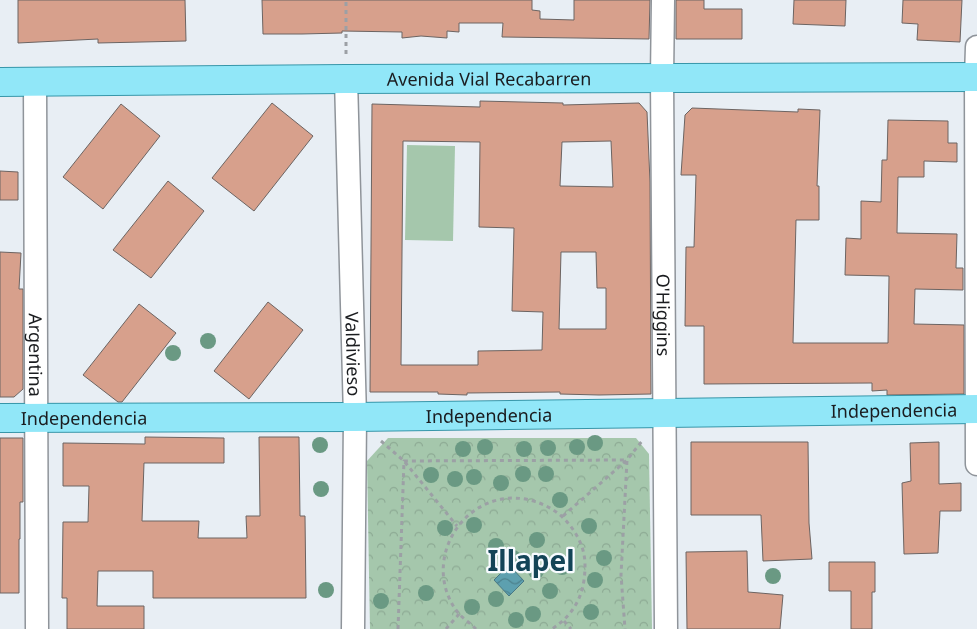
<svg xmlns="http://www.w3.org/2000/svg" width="977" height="629" font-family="'Noto Sans',sans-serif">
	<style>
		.park { fill: url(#park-crowns) }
		.pitch { fill: #a5c7ac }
		.water { fill: url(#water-waves); stroke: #497884 }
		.building { fill: #d7a08c; stroke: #6c6462; fill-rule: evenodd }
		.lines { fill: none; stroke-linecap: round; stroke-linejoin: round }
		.minor-casing { stroke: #8f949a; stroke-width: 25 }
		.major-casing { stroke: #3796a9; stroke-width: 30 }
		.path { stroke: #9ca0a5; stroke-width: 3; stroke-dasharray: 4 4; stroke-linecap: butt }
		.minor { stroke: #fff; stroke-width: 22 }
		.major { stroke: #91e7f8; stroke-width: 28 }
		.tree { fill: #6a9983 }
		.labels { text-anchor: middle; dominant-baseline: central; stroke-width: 4.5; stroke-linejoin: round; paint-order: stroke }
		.street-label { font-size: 18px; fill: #1a1c1f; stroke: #f7fbff }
		.town-label { font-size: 28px; font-weight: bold; fill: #134457; stroke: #f7fbff }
	</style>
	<defs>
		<pattern id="park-crowns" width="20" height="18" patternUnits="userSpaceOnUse" patternTransform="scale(1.25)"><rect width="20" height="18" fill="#a5c7ac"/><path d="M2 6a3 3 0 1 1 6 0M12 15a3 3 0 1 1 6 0" fill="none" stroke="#8daa94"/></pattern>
		<pattern id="water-waves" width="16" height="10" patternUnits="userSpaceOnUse" patternTransform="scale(1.25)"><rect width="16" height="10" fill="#5da0af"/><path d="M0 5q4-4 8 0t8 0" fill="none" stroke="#4c828e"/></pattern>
	</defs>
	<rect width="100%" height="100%" fill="#e8eef4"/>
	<path class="park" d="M388,438H636L649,454L652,629H370L367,461Z"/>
	<path class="pitch" d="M407,145L455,146L453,241L405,240Z"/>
	<path class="water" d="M509,565L524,581L509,596L494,580Z"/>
	<path class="building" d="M18,0H185L186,41L98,43V39L18,43Z
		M262,0H532V10L540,11V19L574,20V0H650L649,39L502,37L503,23H459V32L447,31V38L421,36L402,38V32L342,31V33L302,34H263Z
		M676,0H704V9H742V39H676Z
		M794,0H846L845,26L793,24Z
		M903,0H962L960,42L917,40L918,24L902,23Z
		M480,101L563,103V105L639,103L647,112L650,182L651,394L599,395L560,394V392L467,393V395L438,394V392H370L372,104L480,107ZM403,141L480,142L479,227L514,228L512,311L543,312L542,350L478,351V365H401ZM611,141L613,187L560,186L562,142ZM561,252H596L597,288H606V329H559Z
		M272,103L313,136L254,211L212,178Z
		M121,104L160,136L103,209L63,177Z
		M692,108L798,112V109L820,110L817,186H819V220H796L793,343H888L889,276L845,275L846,238L861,239V201L881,202L882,160H887L888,120L948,121V143H957V162L924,161V177H898L897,233L957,234L956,268H963V290L915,289L914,324L964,325V394L887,395V390L872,391V383L704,384V326H685L686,247H694L696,175H681L685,115Z
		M0,171L18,172V200H0Z
		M168,181L204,211L151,278L113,250Z
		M0,252L21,253L19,289H23V389L14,397H0Z
		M268,302L303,330L249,399L214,371Z
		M139,304L176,333L122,402H118L83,375Z
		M145,437L224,438V463H144L142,521H199L198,538H247L246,516H260L259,437H299L300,516H305L306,598H153V571H98L97,606H144V629H67V598H62L63,522H88L89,486H63V443L145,444Z
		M0,438H23V502H20V539H19V593H0Z
		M691,442H808L809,523L812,559L763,561L761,515H691Z
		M939,442V484L961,483V511H940L938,553L904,554L902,483L911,481L910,443Z
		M747,551L748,592L783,595L780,629H687L686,552Z
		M829,562H875V592H872V629H851V591H829Z"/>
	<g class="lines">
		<defs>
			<g id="minor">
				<path id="s1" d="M663,0L662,78L666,629"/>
				<path d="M977,47L976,77L977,464"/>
				<path id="s2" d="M346,79L355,417L353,629"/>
				<path id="s3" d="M35,81L37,629"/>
			</g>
			<g id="major">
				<path id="s4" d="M0,82L346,79L977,77"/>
				<path id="s5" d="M0,418L355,417L977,409"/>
			</g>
		</defs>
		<use href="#minor" class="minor-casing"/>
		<use href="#major" class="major-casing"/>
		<path class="path" d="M346,54V0
			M381,441L404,461L457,526
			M563,516L627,460L642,441
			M564,621L571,629
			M398,629L404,461L627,460L621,575L625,629
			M446,629L459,614
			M476,629C471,624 464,619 459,614C417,562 465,485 530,500C545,504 558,511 568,523C578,535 585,549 585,565C585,593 576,613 552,629"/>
		<use href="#minor" class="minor"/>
		<use href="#major" class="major"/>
	</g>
	<g class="tree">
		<circle cx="208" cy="341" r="8"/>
		<circle cx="173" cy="353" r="8"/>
		<circle cx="595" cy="443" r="8"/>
		<circle cx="320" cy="445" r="8"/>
		<circle cx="485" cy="447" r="8"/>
		<circle cx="577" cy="447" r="8"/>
		<circle cx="548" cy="448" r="8"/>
		<circle cx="463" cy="449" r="8"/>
		<circle cx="524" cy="449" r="8"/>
		<circle cx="523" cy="474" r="8"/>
		<circle cx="546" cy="474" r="8"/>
		<circle cx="431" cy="475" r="8"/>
		<circle cx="474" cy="477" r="8"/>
		<circle cx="455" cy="479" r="8"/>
		<circle cx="501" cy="483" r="8"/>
		<circle cx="321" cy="489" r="8"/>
		<circle cx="560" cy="500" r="8"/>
		<circle cx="474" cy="525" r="8"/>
		<circle cx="589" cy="526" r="8"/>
		<circle cx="445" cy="528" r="8"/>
		<circle cx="537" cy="540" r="8"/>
		<circle cx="496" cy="546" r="8"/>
		<circle cx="513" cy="558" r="8"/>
		<circle cx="604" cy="558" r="8"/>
		<circle cx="562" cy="567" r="8"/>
		<circle cx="536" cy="571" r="8"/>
		<circle cx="773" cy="576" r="8"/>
		<circle cx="595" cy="580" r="8"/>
		<circle cx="326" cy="590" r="8"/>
		<circle cx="550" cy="591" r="8"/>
		<circle cx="426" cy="593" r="8"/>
		<circle cx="496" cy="599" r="8"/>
		<circle cx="381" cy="601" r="8"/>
		<circle cx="472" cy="607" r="8"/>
		<circle cx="591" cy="612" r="8"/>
		<circle cx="533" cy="614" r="8"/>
		<circle cx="516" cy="620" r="8"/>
	</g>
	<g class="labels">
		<g class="street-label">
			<text stroke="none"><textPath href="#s4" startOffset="489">Avenida Vial Recabarren</textPath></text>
			<text stroke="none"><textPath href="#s1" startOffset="315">O'Higgins</textPath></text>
			<text stroke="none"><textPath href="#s2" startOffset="275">Valdivieso</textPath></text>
			<text stroke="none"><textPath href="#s3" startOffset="274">Argentina</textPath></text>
			<text stroke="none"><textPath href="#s5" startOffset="894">Independencia</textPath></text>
			<text stroke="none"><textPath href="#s5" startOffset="489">Independencia</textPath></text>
			<text stroke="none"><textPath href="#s5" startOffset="84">Independencia</textPath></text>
		</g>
		<g class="town-label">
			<text x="531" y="560">Illapel</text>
		</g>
	</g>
</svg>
